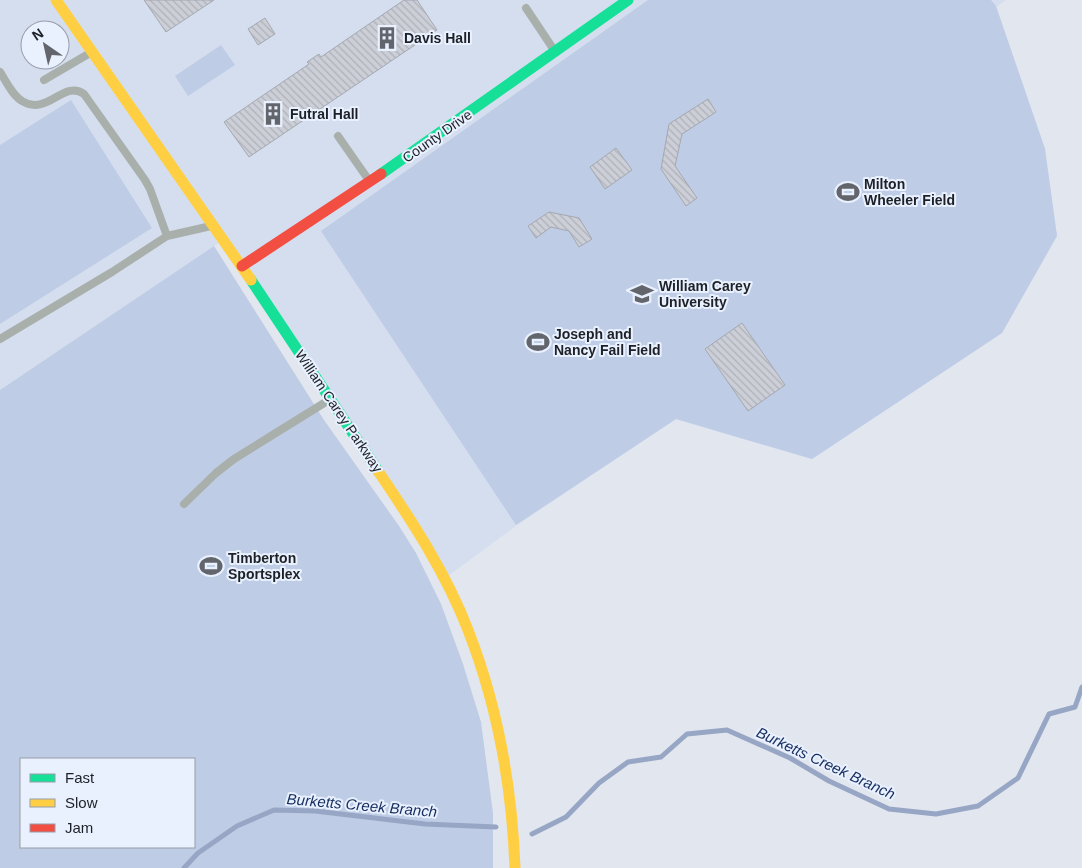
<svg xmlns="http://www.w3.org/2000/svg" width="1082" height="868" font-family="Arial,sans-serif">
	<style>
		.built { fill: #d5deef; fill-rule: evenodd }
		.green { fill: #becce6; fill-rule: evenodd }
		.lines { fill: none; stroke-linecap: round; stroke-linejoin: round }
		.stream { stroke: #97a6c4; stroke-width: 5 }
		.building { fill: url(#building-back-hatch); stroke: #a4a8b0 }
		.lane { stroke: #a9afaa; stroke-width: 8 }
		.fast { stroke: #16e098; stroke-width: 11 }
		.slow { stroke: #ffcf43; stroke-width: 11 }
		.jam { stroke: #f24e42; stroke-width: 11 }
		.labels { text-anchor: middle; dominant-baseline: central; stroke-width: 4; stroke-linejoin: round; paint-order: stroke }
		.poi-label { font-size: 14px; font-weight: bold; fill: #1d2026; stroke: #e9f1ff; text-anchor: start }
		.street-label { font-size: 14px; fill: #1d2026; stroke: #e9f1ff }
		.water-label { font-size: 15px; font-style: italic; fill: #162d5f; stroke: #e9f1ff }
	</style>
	<defs>
		<pattern id="building-back-hatch" width="6" height="6" patternUnits="userSpaceOnUse" patternTransform="scale(1.25)"><rect width="6" height="6" fill="#cccfd7"/><path d="M-1 5l2 2M0 0l6 6M5-1l2 2" fill="none" stroke="#afb1b8"/></pattern>
	</defs>
	<rect width="100%" height="100%" fill="#e1e6ef"/>
	<path class="built" d="M0,0H1006L996,7L1045,149L1057,236L1002,333L812,459L676,419L517,525L444,579L223,240L0,390ZM30,30H60V60H30Z"/>
	<path class="green" d="M648,0H991L996,6L1045,149L1057,236L1002,333L812,459L676,419L516,525L321,231Z
		M221,45L235,65L188,96L175,76Z
		M71,100L152,228L0,324V145Z
		M214,246L324,420L399,526L416,553L441,604L463,664L481,722L493,813V868H0V390ZM21,759H194V847H21Z"/>
	<g class="lines">
		<path class="stream" d="M532,834L566,817L599,783L628,762L661,757L687,734L727,730L790,758L829,781L889,809L936,814L978,806L1018,778L1049,714L1075,707L1082,687
			M184,868L198,853L237,826L274,810L315,811L425,824L496,827"/>
	</g>
	<path class="building" d="M144,0H214L166,32Z
		M404,0H417L437,30L249,157L224,122L309,64L307,62L319,54L321,57Z
		M265,18L275,34L258,45L248,29Z
		M708,99L716,112L682,134L675,166L697,198L686,206L661,169L669,124Z
		M616,148L632,170L605,189L590,167Z
		M549,212L579,218L592,239L579,247L569,231L551,227L536,238L528,226Z
		M742,323L785,385L748,411L705,349Z"/>
	<g class="lines">
		<path class="lane" d="M526,8L554,50
			M0,72C6,81 12,95 22,101C47,117 64,79 84,94L145,180L150,189L167,236
			M44,80L90,53
			M338,136L368,179
			M0,339L112,272L167,236L211,226
			M184,504L216,473L234,459L329,400"/>
		<path class="fast" d="M381,174L628,0
			M251,280L378,471"/>
		<path class="slow" d="M56,0L251,280
			M378,471C412,521 446,573 468,630C498,707 512,786 515,868"/>
		<path class="jam" d="M242,266L381,174"/>
	</g>
	<defs>
		<symbol id="building-bare" viewBox="-9 -9 18 18"><path d="M-4-6H4V6H1V3H-1V6H-4ZM-2.5-4.3h1.7v1.8h-1.7ZM.8-4.3h1.7v1.8H.8ZM-2.5-1h1.7V.8h-1.7ZM.8-1h1.7V.8H.8Z" fill="#62656c" stroke="#e9f1ff" stroke-width="2.5" paint-order="stroke"/></symbol>
		<symbol id="stadium-bare" viewBox="-9 -9 18 18"><path d="M0-5a6.5 5 0 1 0 0 10a6.5 5 0 1 0 0-10ZM-3.5-1.8h7v3.6h-7Z" fill="#62656c" stroke="#e9f1ff" stroke-width="2.5" paint-order="stroke"/></symbol>
		<symbol id="university-bare" viewBox="-9 -9 18 18"><path d="M0-5L7-2L0 1L-7-2ZM-4 1L0 2.5L4 1V4Q0 6-4 4Z" fill="#62656c" stroke="#e9f1ff" stroke-width="2.5" paint-order="stroke"/></symbol>
	</defs>
	<g fill-rule="evenodd">
		<use href="#building-bare" x="371" y="22" width="32" height="32"/>
		<use href="#building-bare" x="257" y="98" width="32" height="32"/>
		<use href="#stadium-bare" x="832" y="176" width="32" height="32"/>
		<use href="#university-bare" x="626" y="278" width="32" height="32"/>
		<use href="#stadium-bare" x="522" y="326" width="32" height="32"/>
		<use href="#stadium-bare" x="195" y="550" width="32" height="32"/>
	</g>
	<g class="labels">
		<g class="poi-label">
			<text x="404" y="38">Davis Hall</text>
			<text x="290" y="114">Futral Hall</text>
			<text x="864" y="184">Milton<tspan x="864" dy="16">Wheeler Field</tspan></text>
			<text x="659" y="286">William Carey<tspan x="659" dy="16">University</tspan></text>
			<text x="554" y="334">Joseph and<tspan x="554" dy="16">Nancy Fail Field</tspan></text>
			<text x="228" y="558">Timberton<tspan x="228" dy="16">Sportsplex</tspan></text>
		</g>
		<g class="street-label">
			<text transform="translate(437 136) rotate(-35)">County Drive</text>
			<text transform="translate(339 411) rotate(56)">William Carey Parkway</text>
		</g>
		<g class="water-label">
			<text transform="translate(826 763) rotate(25)">Burketts Creek Branch</text>
			<text transform="translate(362 805) rotate(5)">Burketts Creek Branch</text>
		</g>
	</g>
	<rect x="20" y="758" width="175" height="90" fill="#e9f1ff" stroke="#979da8"/>
	<rect x="30" y="774" width="25" height="8" fill="#16e098" stroke="#979da8"/>
	<text x="65" y="783" font-size="15" fill="#1d2026">Fast</text>
	<rect x="30" y="799" width="25" height="8" fill="#ffcf43" stroke="#979da8"/>
	<text x="65" y="808" font-size="15" fill="#1d2026">Slow</text>
	<rect x="30" y="824" width="25" height="8" fill="#f24e42" stroke="#979da8"/>
	<text x="65" y="833" font-size="15" fill="#1d2026">Jam</text>
	<g transform="translate(45 45) rotate(326)"><circle r="24" fill="#e9f1ff" stroke="#979da8"/>
	<path d="M0-4L9 19L0 12L-9 19Z" fill="#62656c"/>
	<text y="-8" font-size="14" font-weight="bold" text-anchor="middle" fill="#1d2026">N</text>
	</g>
</svg>
